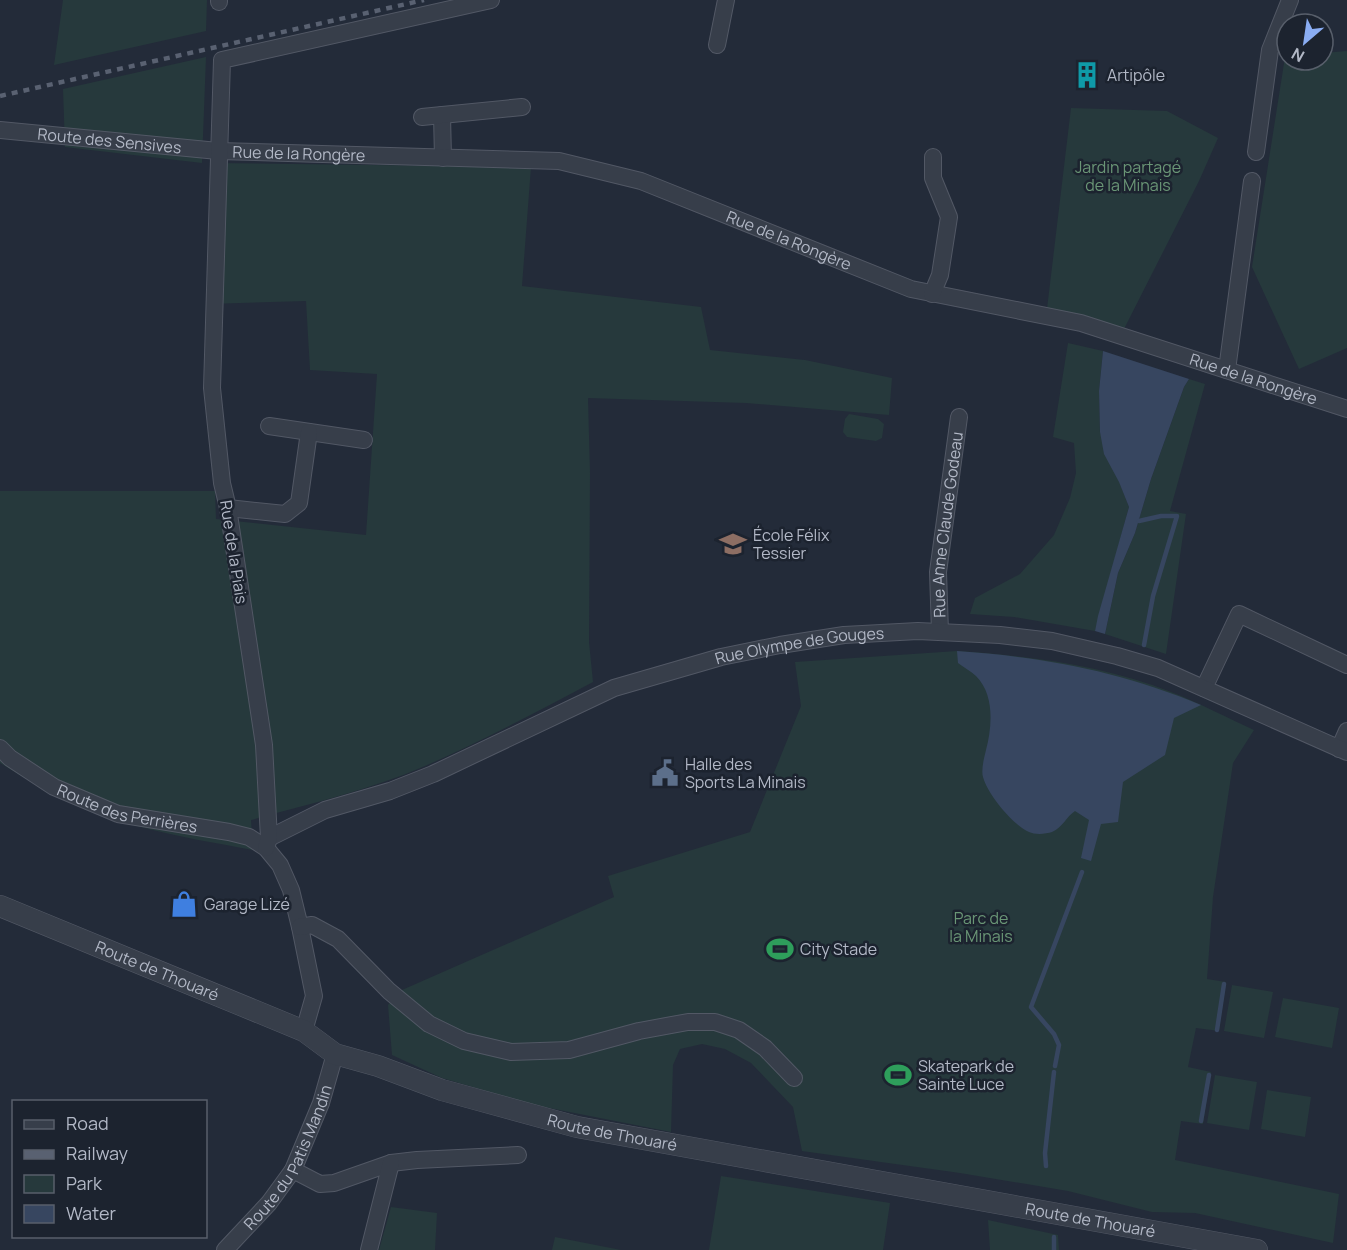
<svg xmlns="http://www.w3.org/2000/svg" width="1347" height="1250" font-family="Manrope,sans-serif">
	<style>
		.green { fill: #26393c }
		.water { fill: #374660 }
		.lines { fill: none; stroke-linecap: round; stroke-linejoin: round }
		.stream { stroke: #374660; stroke-width: 4.5 }
		.minor-casing { stroke: #525865; stroke-width: 18 }
		.tertiary-casing { stroke: #525865; stroke-width: 22 }
		.minor { stroke: #373e4a; stroke-width: 16 }
		.tertiary { stroke: #373e4a; stroke-width: 21 }
		.rail { stroke: #596171; stroke-width: 4.5; stroke-dasharray: 6 6; stroke-linecap: butt }
		.labels { text-anchor: middle; dominant-baseline: central; stroke-width: 5; stroke-linejoin: round; paint-order: stroke }
		.poi-label { font-size: 16px; fill: #b2b8c6; stroke: #1c232f; text-anchor: start }
		.street-label { font-size: 16px; fill: #b2b8c6; stroke: #1c232f }
		.park-label { font-size: 16px; fill: #6a9676; stroke: #1c232f }
	</style>
	<rect width="100%" height="100%" fill="#232b39"/>
	<path class="green" d="M63,0H207L206,31L54,65Z
		M1347,51V348L1299,369L1252,267L1285,57H1287V60H1323V53Z
		M206,57L202,163L65,147L63,89Z
		M1071,108L1167,111L1218,138L1199,181L1124,329L1047,309Z
		M210,163L531,167L522,286L701,307L710,350L805,360L892,378L889,415L746,403L588,398L590,473L589,642L593,682C538,711 483,741 425,766C370,790 309,804 251,820L253,850C216,843 178,837 141,827C91,814 43,790 0,763V491H215L216,519L366,535L377,374L310,370L306,301L208,304Z
		M1068,343L1103,351L1099,391L1100,432L1129,507L1095,631L1014,617L970,614L975,598L1020,574L1054,535L1070,498L1076,473L1074,443L1053,437Z
		M1189,379L1205,384L1170,511L1186,514L1166,654L1105,634L1118,573L1135,533L1151,479L1184,387Z
		M849,414L878,419L884,424L882,438L876,441L847,437L843,432L845,419Z
		M957,651C1030,656 1103,665 1171,692C1200,703 1227,718 1254,730L1233,763L1213,897L1207,979L1226,982L1219,1031L1196,1028L1188,1067L1211,1072L1203,1124L1181,1121L1175,1160L1339,1194L1333,1243L1195,1213L1152,1212L1068,1191L960,1173L802,1151L793,1107L751,1063L725,1049L702,1044L680,1049L673,1065L671,1132L534,1105L442,1078L392,1055L388,1005L402,990L614,897L608,876L750,832L801,706L795,662Z
		M1232,985L1273,992L1264,1038L1224,1031Z
		M1283,998L1339,1008L1332,1048L1275,1037Z
		M1215,1075L1257,1082L1249,1130L1207,1123Z
		M1267,1090L1311,1097L1305,1137L1261,1129Z
		M721,1176L890,1203L883,1250H709Z
		M391,1207L437,1213L435,1250H379Z
		M988,1220L1058,1235L1059,1250H990Z
		M555,1237L621,1250H552Z"/>
	<path class="water" d="M1103,351L1189,379L1184,387L1151,479L1135,533L1118,573L1105,634L1095,631L1098,616L1129,507L1119,482L1104,454L1100,432L1099,391Z
		M957,651C1043,657 1121,671 1201,705L1174,718L1165,755L1123,782L1118,822L1101,824L1091,861L1081,858L1089,820L1075,811C1066,817 1063,827 1052,832C1046,834 1035,835 1029,832C1013,825 988,795 983,777C981,770 984,758 986,750C992,727 995,695 976,676C971,671 963,667 958,663Z"/>
	<g class="lines">
		<path class="stream" d="M1139,521L1161,516H1177L1153,596L1144,645
			M1217,1030L1224,984
			M1055,1066L1059,1045L1054,1034L1031,1007L1082,872
			M1201,1121L1209,1075
			M1046,1166L1045,1153L1054,1072
			M1054,1250V1237"/>
		<defs>
			<g id="minor">
				<path d="M219,2V0"/>
				<path d="M717,45L726,0"/>
				<path d="M442,115L443,158"/>
				<path d="M422,117L522,107"/>
				<path id="s1" d="M0,130L218,151L559,161L641,181L911,289L1081,323L1347,409"/>
				<path d="M1256,152L1270,50L1290,0"/>
				<path d="M932,294L940,275L949,217L933,178V157"/>
				<path d="M1227,370L1252,181"/>
				<path d="M269,426L364,440"/>
				<path d="M228,508L285,514L299,503L309,432"/>
				<path id="s2" d="M940,632L938,572L959,417"/>
				<path d="M1204,688L1239,614L1347,665"/>
				<path id="s3" d="M0,748L10,758L54,787L118,814L229,832L249,837L266,848L280,865L291,890L300,927L314,996L304,1031"/>
				<path d="M1339,749L1347,731"/>
				<path id="s4" d="M269,838L325,810L390,791L433,774L614,688L721,657L780,645L844,635L918,631L1000,635L1052,641L1117,656L1158,668L1347,752"/>
				<path d="M266,848L269,838L264,745L228,508L222,483L212,388L222,60L491,0"/>
				<path d="M300,927L312,925L338,939L389,991L429,1024L464,1041L511,1052L569,1050L639,1031L688,1022H715L739,1030L765,1048L794,1078"/>
				<path d="M293,1170L320,1184L334,1183L391,1163L417,1160L518,1155"/>
				<path id="s5" d="M225,1250L269,1203L293,1170L321,1103L335,1054"/>
				<path d="M369,1250L391,1163"/>
			</g>
			<g id="tertiary">
				<path id="s6" d="M0,906L304,1031L335,1054L378,1066L442,1090L577,1127L1257,1250"/>
			</g>
		</defs>
		<use href="#minor" class="minor-casing"/>
		<use href="#tertiary" class="tertiary-casing"/>
		<use href="#minor" class="minor"/>
		<use href="#tertiary" class="tertiary"/>
		<path class="rail" d="M0,96L424,0"/>
	</g>
	<defs>
		<symbol id="building-bare" viewBox="-9 -9 18 18"><path d="M-4-6H4V6H1V3H-1V6H-4ZM-2.5-4.3h1.7v1.8h-1.7ZM.8-4.3h1.7v1.8H.8ZM-2.5-1h1.7V.8h-1.7ZM.8-1h1.7V.8H.8Z" fill="#0f9aa8" stroke="#1c232f" stroke-width="2.5" paint-order="stroke"/></symbol>
		<symbol id="school-bare" viewBox="-9 -9 18 18"><path d="M0-5L7-2L0 1L-7-2ZM-4 1L0 2.5L4 1V4Q0 6-4 4Z" fill="#8d6e63" stroke="#1c232f" stroke-width="2.5" paint-order="stroke"/></symbol>
		<symbol id="civic-bare" viewBox="-9 -9 18 18"><path d="M-.6-6.5H3V-4.5H.6V-3L4-1V1h2V6H-6V1h2V-1L-.6-3ZM-1.2 2.5V6h2.4V2.5Z" fill="#5c6f8a" stroke="#1c232f" stroke-width="2.5" paint-order="stroke"/></symbol>
		<symbol id="shop-bare" viewBox="-9 -9 18 18"><path d="M-5-2.5h2.3a2.7 3.5 0 0 1 5.4 0H5L5.5 6h-11ZM-1.5-2.5h3a1.5 2.3 0 0 0-3 0Z" fill="#3f7fe0" stroke="#1c232f" stroke-width="2.5" paint-order="stroke"/></symbol>
		<symbol id="stadium-bare" viewBox="-9 -9 18 18"><path d="M0-5a6.5 5 0 1 0 0 10a6.5 5 0 1 0 0-10ZM-3.5-1.8h7v3.6h-7Z" fill="#2e9e5b" stroke="#1c232f" stroke-width="2.5" paint-order="stroke"/></symbol>
	</defs>
	<g fill-rule="evenodd">
		<use href="#building-bare" x="1068" y="56" width="38" height="38"/>
		<use href="#school-bare" x="714" y="525" width="38" height="38"/>
		<use href="#civic-bare" x="646" y="754" width="38" height="38"/>
		<use href="#shop-bare" x="165" y="885" width="38" height="38"/>
		<use href="#stadium-bare" x="761" y="930" width="38" height="38"/>
		<use href="#stadium-bare" x="879" y="1056" width="38" height="38"/>
	</g>
	<g class="labels">
		<g class="poi-label">
			<text x="1107" y="75">Artipôle</text>
			<text x="753" y="535">École Félix<tspan x="753" dy="18">Tessier</tspan></text>
			<text x="685" y="764">Halle des<tspan x="685" dy="18">Sports La Minais</tspan></text>
			<text x="204" y="904">Garage Lizé</text>
			<text x="800" y="949">City Stade</text>
			<text x="918" y="1066">Skatepark de<tspan x="918" dy="18">Sainte Luce</tspan></text>
		</g>
		<g class="street-label">
			<text stroke="none"><textPath href="#s1" startOffset="110">Route des Sensives</textPath></text>
			<text stroke="none"><textPath href="#s1" startOffset="300">Rue de la Rongère</textPath></text>
			<text stroke="none"><textPath href="#s1" startOffset="804">Rue de la Rongère</textPath></text>
			<text stroke="none"><textPath href="#s1" startOffset="1290">Rue de la Rongère</textPath></text>
			<text stroke="none"><textPath href="#s2" startOffset="108">Rue Anne Claude Godeau</textPath></text>
			<text transform="translate(234 552) rotate(81)">Rue de la Piais</text>
			<text stroke="none"><textPath href="#s4" startOffset="568">Rue Olympe de Gouges</textPath></text>
			<text stroke="none"><textPath href="#s3" startOffset="144">Route des Perrières</textPath></text>
			<text stroke="none"><textPath href="#s6" startOffset="170">Route de Thouaré</textPath></text>
			<text stroke="none"><textPath href="#s6" startOffset="656">Route de Thouaré</textPath></text>
			<text stroke="none"><textPath href="#s5" startOffset="114">Route du Patis Mandin</textPath></text>
			<text stroke="none"><textPath href="#s6" startOffset="1142">Route de Thouaré</textPath></text>
		</g>
		<g class="park-label">
			<text x="1128" y="167">Jardin partagé<tspan x="1128" dy="18">de la Minais</tspan></text>
			<text x="981" y="918">Parc de<tspan x="981" dy="18">la Minais</tspan></text>
		</g>
	</g>
	<rect x="12" y="1100" width="195" height="138" fill="#1c232f" stroke="#585f6b" stroke-width="1.5"/>
	<rect x="24" y="1120" width="30" height="9" fill="#373e4a" stroke="#585f6b" stroke-width="1.5"/>
	<text x="66" y="1130" font-size="18" fill="#b2b8c6">Road</text>
	<rect x="24" y="1150" width="30" height="9" fill="#596171" stroke="#585f6b" stroke-width="1.5"/>
	<text x="66" y="1160" font-size="18" fill="#b2b8c6">Railway</text>
	<rect x="24" y="1175" width="30" height="18" fill="#26393c" stroke="#585f6b" stroke-width="1.5"/>
	<text x="66" y="1190" font-size="18" fill="#b2b8c6">Park</text>
	<rect x="24" y="1205" width="30" height="18" fill="#374660" stroke="#585f6b" stroke-width="1.5"/>
	<text x="66" y="1220" font-size="18" fill="#b2b8c6">Water</text>
	<g transform="translate(1305 42) rotate(209)"><circle r="28" fill="#1c232f" stroke="#585f6b" stroke-width="1.5"/>
	<path d="M0-4.5L10 22L0 15L-10 22Z" fill="#8aadf3"/>
	<text y="-9" font-size="16" font-weight="bold" text-anchor="middle" fill="#b2b8c6">N</text>
	</g>
</svg>
